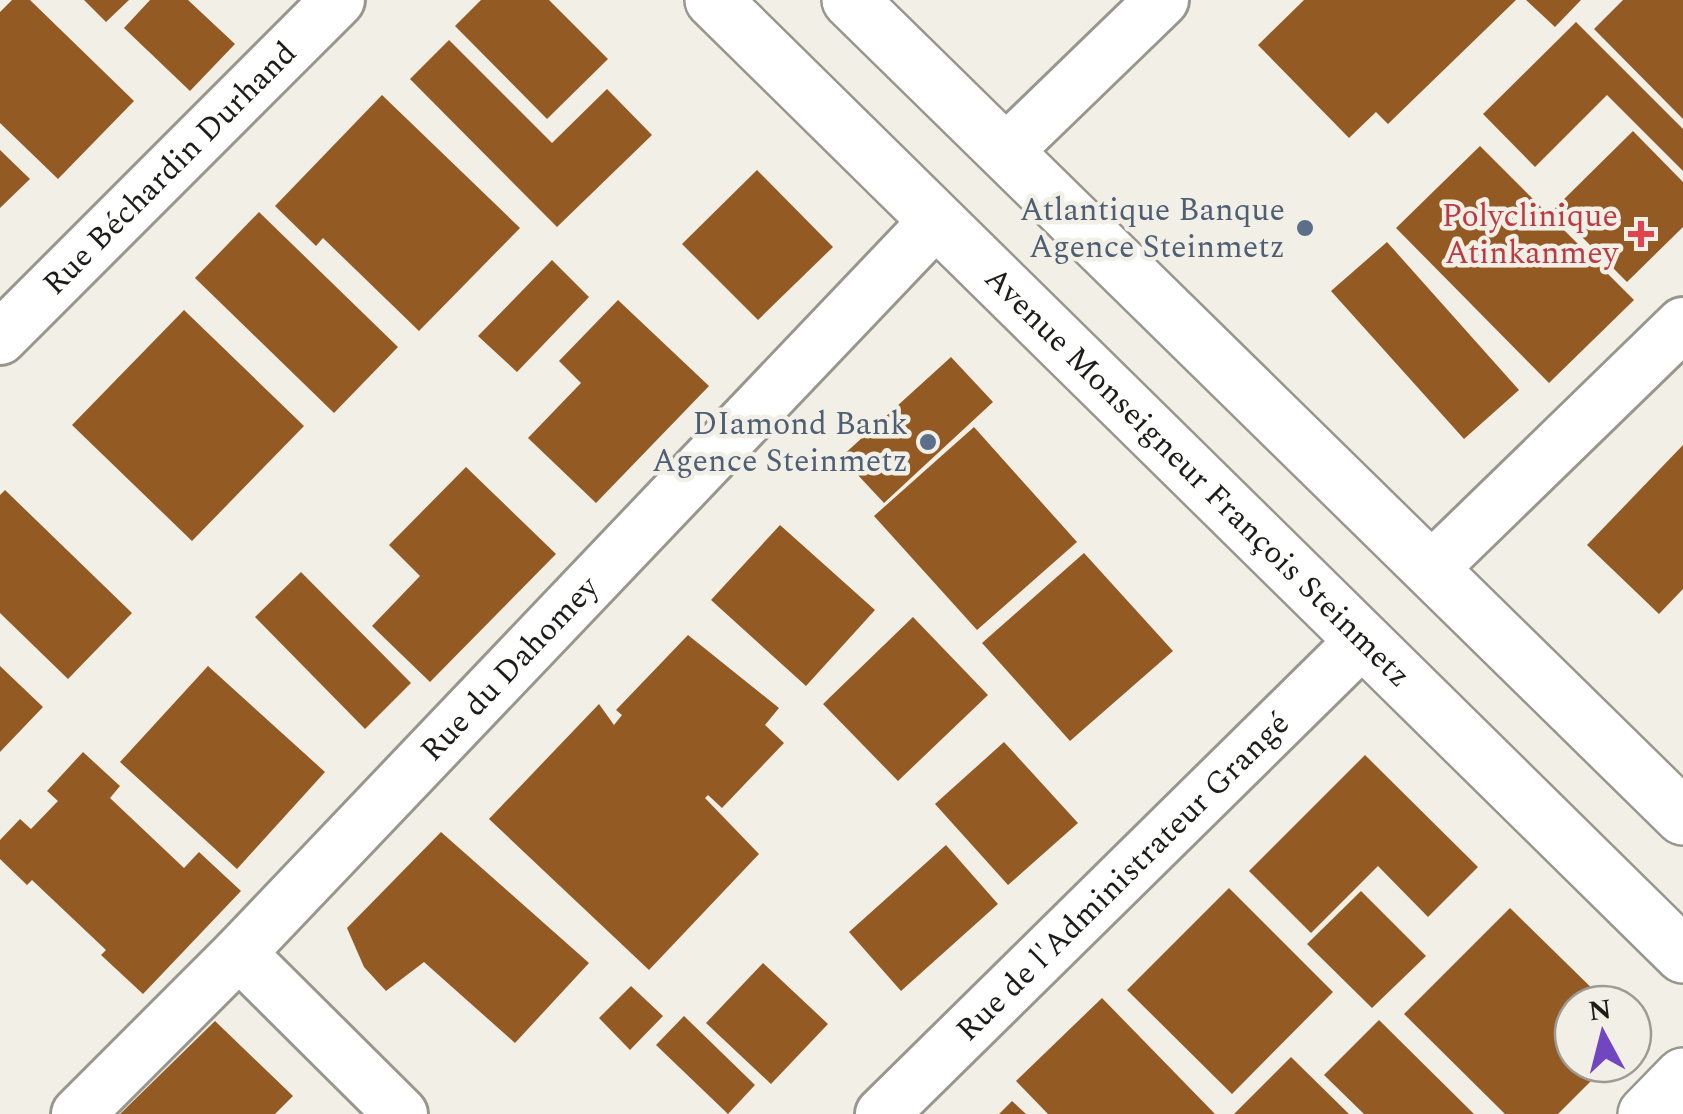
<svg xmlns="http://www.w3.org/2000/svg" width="1683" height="1114" font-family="Spectral,serif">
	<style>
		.building { fill: #945a24 }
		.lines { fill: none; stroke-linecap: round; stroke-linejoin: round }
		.street-casing { stroke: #98968d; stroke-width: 58 }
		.secondary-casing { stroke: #98968d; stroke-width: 60 }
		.primary-casing { stroke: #98968d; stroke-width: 60 }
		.street { stroke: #fff; stroke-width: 52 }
		.secondary { stroke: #fff; stroke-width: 55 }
		.primary { stroke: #fff; stroke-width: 55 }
		.service-dot { fill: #5c6f8a; stroke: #f2f0e6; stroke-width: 4 }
		.health-dot { fill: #e0444e; stroke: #f2f0e6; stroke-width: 4 }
		.labels { text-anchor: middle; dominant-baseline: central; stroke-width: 9; stroke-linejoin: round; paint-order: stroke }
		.street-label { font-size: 32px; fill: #1d1c18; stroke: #f2f0e6 }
		.service-label { font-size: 32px; fill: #4e5e75; stroke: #f2f0e6; text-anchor: end }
		.health-label { font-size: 32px; fill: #be3a42; stroke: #f2f0e6; text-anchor: end }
	</style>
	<rect width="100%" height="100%" fill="#f2f0e6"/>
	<path class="building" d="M12,0H30L134,101L58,179L0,123V12Z
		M84,0H129L106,22Z
		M150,0H188L235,44L190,91L124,28Z
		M481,0H549L608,59L547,119L455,26Z
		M1304,0H1516L1388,124L1376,112L1349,138L1258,45Z
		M1526,0H1581L1555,27Z
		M1623,0H1683V119L1594,29Z
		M1576,22L1683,129V171L1607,95L1535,167L1483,114Z
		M449,40L552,143L607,89L652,135L557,227L410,79Z
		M382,95L520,228L419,331L323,238L316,246L275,206Z
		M1633,131L1683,182V227L1627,282L1554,209Z
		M1480,146L1634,300L1549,383L1396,228Z
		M0,150L30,179L0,208Z
		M757,170L833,247L758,320L682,244Z
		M259,212L398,347L334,413L195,278Z
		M1387,242L1519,390L1464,439L1331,291Z
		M552,260L589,297L517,372L478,336Z
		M618,300L709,386L596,503L528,438L581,383L559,361Z
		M184,310L304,426L192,541L72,425Z
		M951,357L993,402L884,503L841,457Z
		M974,427L1077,542L977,630L874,516Z
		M1683,445V589L1659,614L1587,545Z
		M466,467L556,554L430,682L372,626L420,576L389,545Z
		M5,490L132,613L68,679L0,613V495Z
		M780,525L875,610L806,686L711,600Z
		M1084,553L1173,651L1070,741L982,643Z
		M301,572L411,683L365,729L255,617Z
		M913,617L988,695L898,781L823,704Z
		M688,635L779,708L765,725L784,743L722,808L708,795L705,798L759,854L649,970L489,819L599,704L614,725L622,715L616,710Z
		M0,666L43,707L0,752Z
		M208,666L325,772L237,869L120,762Z
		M1004,742L1078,823L1008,885L935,804Z
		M83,752L120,786L110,798L184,868L199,852L241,891L143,994L101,955L106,950L32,880L27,885L0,859V840L20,819L31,829L58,801L47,791Z
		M1365,755L1478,867L1428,917L1378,866L1311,933L1249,871Z
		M441,832L589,963L515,1043L424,962L386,991L364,967L347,928Z
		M946,845L998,904L901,991L849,932Z
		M1229,888L1333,992L1232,1094L1127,990Z
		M1361,891L1426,956L1372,1008L1307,944Z
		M1510,908L1608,1004H1573V1064H1608L1558,1114H1505L1404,1014Z
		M763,963L828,1024L771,1084L706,1023Z
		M631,986L663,1016L630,1050L599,1018Z
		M1102,998L1215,1114H1048L1016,1081Z
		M684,1016L755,1085L728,1114L656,1045Z
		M1379,1020L1474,1114H1364L1324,1075Z
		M215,1021L293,1096L275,1114H120Z
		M1291,1057L1349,1114H1234Z
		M1012,1101L1026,1114H999Z"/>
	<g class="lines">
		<defs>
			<g id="street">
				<path d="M1005,152L1162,0"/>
				<path id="s1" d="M0,338L338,0"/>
				<path d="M1431,569L1683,324"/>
				<path d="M239,953L401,1114"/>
				<path id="s2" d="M78,1114L239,953L936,221"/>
				<path id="s3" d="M882,1114L1363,640"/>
			</g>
			<path id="secondary" d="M1646,1114L1683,1076"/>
			<g id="primary">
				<path id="s4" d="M713,0L1683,955"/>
				<path d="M850,0L1683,817"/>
			</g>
		</defs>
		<use href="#street" class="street-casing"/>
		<use href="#secondary" class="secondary-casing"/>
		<use href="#primary" class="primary-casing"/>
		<use href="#street" class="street"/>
		<use href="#secondary" class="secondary"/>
		<use href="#primary" class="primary"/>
	</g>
	<g class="service-dot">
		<circle cx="1305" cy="228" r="10"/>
		<circle cx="928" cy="442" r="10"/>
	</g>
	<path class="health-dot" d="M1636 219h10v10h10v10h-10v10h-10v-10h-10v-10h10z"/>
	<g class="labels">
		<g class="street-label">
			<text stroke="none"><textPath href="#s1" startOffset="240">Rue Béchardin Durhand</textPath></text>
			<text stroke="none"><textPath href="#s4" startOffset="680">Avenue Monseigneur François Steinmetz</textPath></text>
			<text stroke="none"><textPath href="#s2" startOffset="620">Rue du Dahomey</textPath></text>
			<text stroke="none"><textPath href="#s3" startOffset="338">Rue de l'Administrateur Grangé</textPath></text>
		</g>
		<g class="service-label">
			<text x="1285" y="210">Atlantique Banque<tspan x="1285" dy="37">Agence Steinmetz</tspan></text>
			<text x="908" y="424">DIamond Bank<tspan x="908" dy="37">Agence Steinmetz</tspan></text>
		</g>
		<g class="health-label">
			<text x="1618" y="216">Polyclinique<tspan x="1618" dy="37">Atinkanmey</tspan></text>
		</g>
	</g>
	<g transform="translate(1603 1034) rotate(353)"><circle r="48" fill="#f2f0e6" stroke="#9d9b94" stroke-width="2.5"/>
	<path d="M0-8L18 38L0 25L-18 38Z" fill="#7147bf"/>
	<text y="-15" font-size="28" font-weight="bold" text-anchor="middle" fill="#1d1c18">N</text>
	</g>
</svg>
